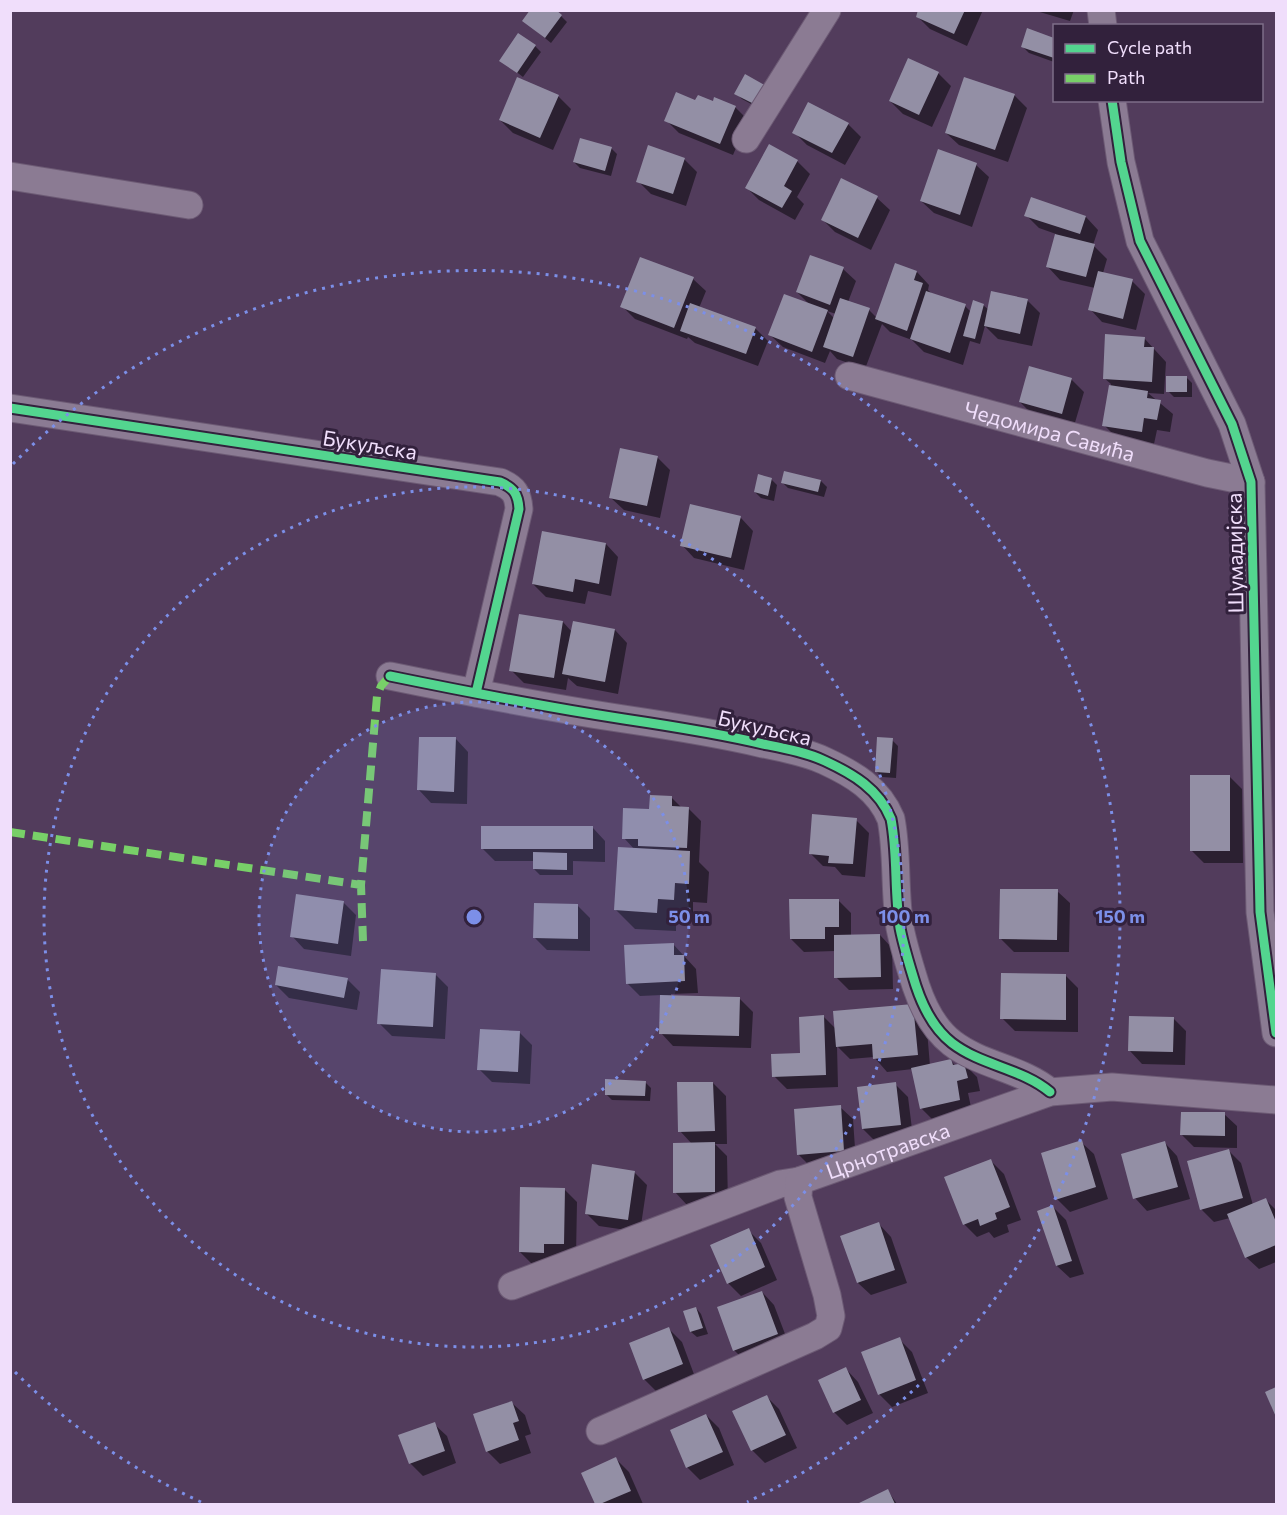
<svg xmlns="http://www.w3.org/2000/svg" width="1287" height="1515" font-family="Commissioner,sans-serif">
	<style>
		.shadow { fill: #0007; fill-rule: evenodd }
		.building { fill: #938fa5 }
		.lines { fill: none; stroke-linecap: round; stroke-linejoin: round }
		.minor-casing { stroke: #6c5a74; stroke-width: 29 }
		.minor { stroke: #8b7b93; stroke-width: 27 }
		.quiet { stroke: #78d068; stroke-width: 8; stroke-dasharray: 15 8; stroke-linecap: butt }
		.cycleway-casing { stroke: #32213c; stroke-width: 13 }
		.cycleway { stroke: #53d58f; stroke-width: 9 }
		.ring { fill: none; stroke: #7c8fe8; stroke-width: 3; stroke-dasharray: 3 6 }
		.labels { text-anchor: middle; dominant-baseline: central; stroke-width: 6; stroke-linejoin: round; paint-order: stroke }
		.street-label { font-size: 21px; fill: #f0defb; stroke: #32213c }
		.centre { fill: #7c8fe8; stroke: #32213c; stroke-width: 3 }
		.ring-label { font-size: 18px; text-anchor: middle; font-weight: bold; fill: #7c8fe8; stroke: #32213c; stroke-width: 6; stroke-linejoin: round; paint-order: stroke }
	</style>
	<rect width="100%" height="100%" fill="#523c5c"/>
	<path class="shadow" d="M920,10H983L967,46L930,29L917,16Z
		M1033,10H1074L1070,21Z
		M561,16L567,22L551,43L524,21Z
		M1028,30L1054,39V62L1029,53L1023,47Z
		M535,46L541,52L523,77L501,60Z
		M938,73L951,86L932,127L903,114L890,101Z
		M767,88L764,111L742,99L736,93Z
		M1014,95L1027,108L1008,162L959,145L946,133Z
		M558,96L571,109L553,150L513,133L500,120Z
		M696,101L713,103L735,107L748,120L733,155L679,133L666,120Z
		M848,124L861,137L845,165L807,145L794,132Z
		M611,148L617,154L611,176L580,168L574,162Z
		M684,159L697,172L686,206L651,194L638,181Z
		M797,161L810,174L797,197L804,204L795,220L759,200L747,188Z
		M976,165L989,177L972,227L934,213L921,201Z
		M842,180L877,198L890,210L871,250L835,232L822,219Z
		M1026,215L1086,217L1098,230L1093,245L1107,259L1103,273L1132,281L1145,294L1136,330L1102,322L1090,309L1095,288L1060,280L1048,267L1056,234L1039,228Z
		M843,269L856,281L848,302L869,310L877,318L917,272L929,285L928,290L933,295L965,306L971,312L983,305L989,310L1027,300L1040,313L1032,346L998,339L985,326L980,344L970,341L963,365L924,352L912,340L890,332L882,324L865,369L837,359L830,351L825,363L783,347L770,335L810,305L797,292ZM827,311L836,314L834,318Z
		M693,279L706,291L699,308L755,328L768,341L758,366L695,343L688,337L687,339L635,319L622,306Z
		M1144,338L1166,362L1164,394L1148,393L1173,414L1170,432L1157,430L1154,444L1117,438L1104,425L1111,384L1104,378Z
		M1186,377L1192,383V397H1174L1168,391Z
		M1071,379L1084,392L1074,426L1033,415L1020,402Z
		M657,457L670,470L660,518L624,510L611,498Z
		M771,479L777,485L774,501L761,498L755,492Z
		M821,481L827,487L824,497L788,488L782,482Z
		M741,518L753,531L744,570L694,558L682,545Z
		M606,544L618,557L611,596L588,591L585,604L546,597L533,584Z
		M563,622L572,632L615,630L627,643L618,694L577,686L568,678L566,690L524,683L511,670Z
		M456,739L468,752L467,804L431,803L419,790Z
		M892,740L898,746L896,778L882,777L876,771Z
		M1229,776L1242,789L1243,863H1204L1192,851Z
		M672,798L682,808H688L701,821L699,862L709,872L707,903L693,902V918H676V931L635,929L616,910L635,850L624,838L651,811Z
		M856,820L869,833L865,877L842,875L835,867L823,866L810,853Z
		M593,828L605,841V862L573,861V875H540L534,869V861H495L482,848Z
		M1057,891L1070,903L1069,952H1014L1001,939Z
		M838,900L851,913V936L880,935L892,948L893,989L849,990L836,977L835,951L804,952L791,939Z
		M343,902L356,915L351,956L304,949L292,936Z
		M578,906L590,918V951L547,950L535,938Z
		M673,944L696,969L698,993L671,994V997L740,999L753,1012L751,1048L673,1046L661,1033L662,995L640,996L627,983Z
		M435,974L448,987L445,1039L392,1036L379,1023Z
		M1065,975L1078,988V1032L1015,1031L1002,1018Z
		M347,979L360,992L357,1010L289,998L276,985Z
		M913,1005L926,1018L930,1066L951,1061L956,1066L964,1064L977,1077L980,1091L968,1093L972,1112L934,1121L921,1108L913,1069L887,1072L874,1057L850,1059L837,1046L838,1087L787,1089L774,1076L801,1054L824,1017L836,1029Z
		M1173,1018L1186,1031L1185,1065L1142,1064L1130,1051Z
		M519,1032L532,1045L530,1084L492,1082L479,1069Z
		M645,1082L651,1088L650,1101L612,1100L606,1094Z
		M713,1083L726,1096L727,1144H715L727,1156L728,1204L687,1205L675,1192L692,1144L680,1131Z
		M895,1084L908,1097L913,1137L876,1142L863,1129Z
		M840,1107L853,1119L856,1163L811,1167L798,1154Z
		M1224,1114L1237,1126V1148L1194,1147L1182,1135Z
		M1081,1142L1094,1154L1108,1199L1070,1212L1057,1199Z
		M1165,1143L1177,1156L1190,1199L1147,1211L1135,1198Z
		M1228,1150L1241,1163L1253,1205L1266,1200L1276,1210V1262L1259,1269L1246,1257L1230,1218L1214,1222L1202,1210L1188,1162Z
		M991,1161L1004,1174L1021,1220L1007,1225L1009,1232L994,1238L989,1232L977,1237L964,1224Z
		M634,1172L647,1185L640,1232L599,1226L586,1213Z
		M564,1189L577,1202L576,1256L533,1265L520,1252Z
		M1053,1207L1066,1220L1084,1274L1070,1278L1057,1266Z
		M879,1224L891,1237L907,1283L871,1295L858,1283Z
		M748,1230L761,1243L777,1280L741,1296L728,1283Z
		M762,1292L774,1305L790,1347L747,1363L734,1350Z
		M696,1308L701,1314L708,1334L697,1337L691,1332Z
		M669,1329L682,1342L695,1377L657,1392L644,1379Z
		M899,1339L912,1352L928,1393L892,1407L879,1394Z
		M846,1369L858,1382L873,1413L847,1425L834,1412Z
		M767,1397L779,1409L797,1448L765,1463L752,1450Z
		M512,1403L525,1415L531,1434L525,1436L531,1453L500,1464L487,1451Z
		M706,1415L719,1428L734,1465L700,1480L687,1467Z
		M434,1424L447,1436L456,1463L423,1476L410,1463Z
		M616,1459L629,1472L643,1504H597L583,1473Z
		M888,1491L897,1504H861Z"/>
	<path class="building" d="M530,10H556L562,15L545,38L522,21Z
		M918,10H965L954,34L916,17Z
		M1027,28L1054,38V58L1021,47Z
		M518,33L536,45L517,73L499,61Z
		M908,58L939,72L919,115L889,101Z
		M745,74L768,87L758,106L734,94Z
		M517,77L559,95L540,138L499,120Z
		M964,77L1015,94L995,150L945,133Z
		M676,92L695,100L698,95L713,101L714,97L736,106L720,144L664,121Z
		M808,102L849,123L832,153L792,133Z
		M580,138L612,147L605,171L573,162Z
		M769,144L798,160L784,186L792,191L782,208L745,188Z
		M648,145L685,158L673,194L636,182Z
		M938,149L977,163L960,215L920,201Z
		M841,178L878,196L858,238L821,220Z
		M1031,197L1086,216L1080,234L1024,216Z
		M1055,234L1095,244L1086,277L1046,267Z
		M810,255L844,267L830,305L796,292Z
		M640,257L694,277L674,328L620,307Z
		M895,263L917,271L914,280L923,283L907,331L875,319Z
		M1098,271L1133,279L1123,319L1088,310Z
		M926,291L966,304L950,353L910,339Z
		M991,291L1028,299L1020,334L984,326Z
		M784,294L828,310L812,352L768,335Z
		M840,298L870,308L853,357L823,347Z
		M973,300L984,304L975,339L963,336Z
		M690,303L756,327L746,354L680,331Z
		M1105,334L1145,337L1144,347H1154L1152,382L1103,379Z
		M1029,366L1072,378L1062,414L1019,402Z
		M1166,376H1187V392H1166Z
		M1109,385L1148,391L1147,398L1161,400L1157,420L1144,418L1142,432L1102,426Z
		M620,448L658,456L647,506L609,498Z
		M784,471L821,480L818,492L781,483Z
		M758,474L772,478L768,496L754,492Z
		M690,504L741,516L731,558L680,546Z
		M542,531L606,543L599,584L575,579L573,592L532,584Z
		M519,614L563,621L554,678L509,671Z
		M573,621L615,629L605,682L562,674Z
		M419,737H456L454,792L417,790Z
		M877,737L893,738L890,773L875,772Z
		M1190,775H1230V851H1190Z
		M650,795L672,796V806L689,807L687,848L638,846V839H622L623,808L649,809Z
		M812,814L857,818L853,864L828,863L829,856L809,854Z
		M481,826H593V849H481Z
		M618,847L690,851L689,884L675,883L674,900L658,899L657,913L614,910Z
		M533,852L567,853V870L533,869Z
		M1000,889H1058L1057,940L999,939Z
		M296,894L344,901L338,944L290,937Z
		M789,899H839V927H825V939H790Z
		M534,903L578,904V939L533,938Z
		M880,934L881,977L834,978V935Z
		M674,943V955H684L685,981L626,984L624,945Z
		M278,966L348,978L344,998L275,985Z
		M381,969L436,973L433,1027L377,1024Z
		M1001,973L1066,974V1020L1000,1019Z
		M660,995L740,997L739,1036L659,1034Z
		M913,1004L918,1055L873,1059L872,1044L836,1047L833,1011Z
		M824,1015L826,1075L772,1077L771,1054L800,1053L799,1017Z
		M1129,1016L1174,1017L1173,1052L1128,1051Z
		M480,1029L520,1031L518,1072L477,1070Z
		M951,1059L953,1065L964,1063L968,1078L957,1081L960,1100L920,1109L911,1068Z
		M605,1079L646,1081L645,1096L605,1095Z
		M677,1082H713L715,1131L678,1132Z
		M896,1082L901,1125L862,1129L857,1087Z
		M841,1105L844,1151L797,1155L794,1109Z
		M1181,1112H1225V1136L1180,1135Z
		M1082,1140L1096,1187L1055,1200L1041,1153Z
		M1165,1141L1178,1187L1133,1199L1121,1154Z
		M715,1142V1192L673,1193V1143Z
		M1229,1149L1243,1198L1200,1210L1187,1161Z
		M991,1159L1010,1207L995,1213L997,1219L980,1226L978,1219L963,1225L944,1177Z
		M592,1164L635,1171L628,1220L585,1214Z
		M520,1187L565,1188L564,1244H544V1253L519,1252Z
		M1266,1198L1276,1222V1245L1245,1258L1227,1214Z
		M1053,1205L1072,1261L1056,1266L1037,1211Z
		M879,1222L895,1270L857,1283L840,1236Z
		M749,1228L765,1267L727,1284L710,1245Z
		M762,1291L778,1334L733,1351L717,1307Z
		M696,1307L703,1328L690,1332L683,1311Z
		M669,1327L683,1364L643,1380L629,1343Z
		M900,1337L916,1380L878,1395L861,1352Z
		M846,1367L861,1400L833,1413L818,1380Z
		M1276,1387V1417L1265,1392Z
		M767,1395L786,1435L751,1451L732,1411Z
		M512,1401L519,1421L513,1423L519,1440L486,1452L473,1414Z
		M706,1414L723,1452L686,1468L670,1430Z
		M435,1422L445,1451L409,1464L398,1435Z
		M616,1457L631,1491L600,1504H595L581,1473Z
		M888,1489L895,1504H857Z"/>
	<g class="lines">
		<defs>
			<g id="minor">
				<path d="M1101,10L1103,26"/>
				<path d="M1112,100L1121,162L1140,241L1232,424L1251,482L1260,912L1276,1033"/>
				<path d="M746,139L827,10"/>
				<path d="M10,176L189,205"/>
				<path id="s1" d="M849,376L1207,473L1251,482"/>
				<path d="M10,408L500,482C514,488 518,494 519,509L476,693"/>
				<path d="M390,676C468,692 545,707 624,719C671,726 717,733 763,744C783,748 806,752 825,761C853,774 879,789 891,819C898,855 894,892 900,928C904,948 910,967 916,986C923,1007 934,1029 952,1043C982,1066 1021,1068 1050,1092"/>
				<path id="s2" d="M512,1286L780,1184L799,1181L1050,1092L1112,1087L1276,1100"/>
				<path d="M600,1431L815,1336L828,1328L831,1316L827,1295L798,1197L799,1181"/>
			</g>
		</defs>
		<use href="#minor" class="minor-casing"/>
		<use href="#minor" class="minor"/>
		<path class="quiet" d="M10,832L361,885
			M363,941L361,885L377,696L381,686L390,676"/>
		<defs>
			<path id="cycleway" d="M1112,100L1121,162L1140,241L1232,424L1251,482L1260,912L1276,1033
				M10,408L500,482C514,488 518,494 519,509L476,693
				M390,676C468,692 545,707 624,719C671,726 717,733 763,744C783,748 806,752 825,761C853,774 879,789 891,819C898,855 894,892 900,928C904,948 910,967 916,986C923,1007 934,1029 952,1043C982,1066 1021,1068 1050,1092"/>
		</defs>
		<use href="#cycleway" class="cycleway-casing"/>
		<use href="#cycleway" class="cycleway"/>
	</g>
	<circle cx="474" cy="917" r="215" fill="#7c8fe8" fill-opacity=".12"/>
	<g class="ring">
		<circle cx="474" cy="917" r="215"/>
		<circle cx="474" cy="917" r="430"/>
		<path d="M201 1502A646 646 0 0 1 13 1370M13 464A646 646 0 1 1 747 1502"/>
	</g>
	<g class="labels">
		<g class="street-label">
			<text stroke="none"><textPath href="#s1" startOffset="208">Чедомира Савића</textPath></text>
			<text transform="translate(370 444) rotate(9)">Букуљска</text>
			<text transform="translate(1234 553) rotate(-91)">Шумадијска</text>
			<text transform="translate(765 727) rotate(13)">Букуљска</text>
			<text stroke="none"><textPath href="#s2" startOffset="400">Црнотравска</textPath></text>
		</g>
	</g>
	<circle cx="474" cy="917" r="9" class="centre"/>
	<g class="ring-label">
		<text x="689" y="923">50 m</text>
		<text x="904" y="923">100 m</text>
		<text x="1120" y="923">150 m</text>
	</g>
	<rect width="1287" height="1515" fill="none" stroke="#f0defb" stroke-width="24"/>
	<rect x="1053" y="24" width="210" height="78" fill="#32213c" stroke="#7e6d88" stroke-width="1.5"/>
	<rect x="1065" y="44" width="30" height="9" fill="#53d58f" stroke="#7e6d88" stroke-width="1.5"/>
	<text x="1107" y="54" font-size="18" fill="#f0defb">Cycle path</text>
	<rect x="1065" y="74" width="30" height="9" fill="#78d068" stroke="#7e6d88" stroke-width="1.5"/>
	<text x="1107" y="84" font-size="18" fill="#f0defb">Path</text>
</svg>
